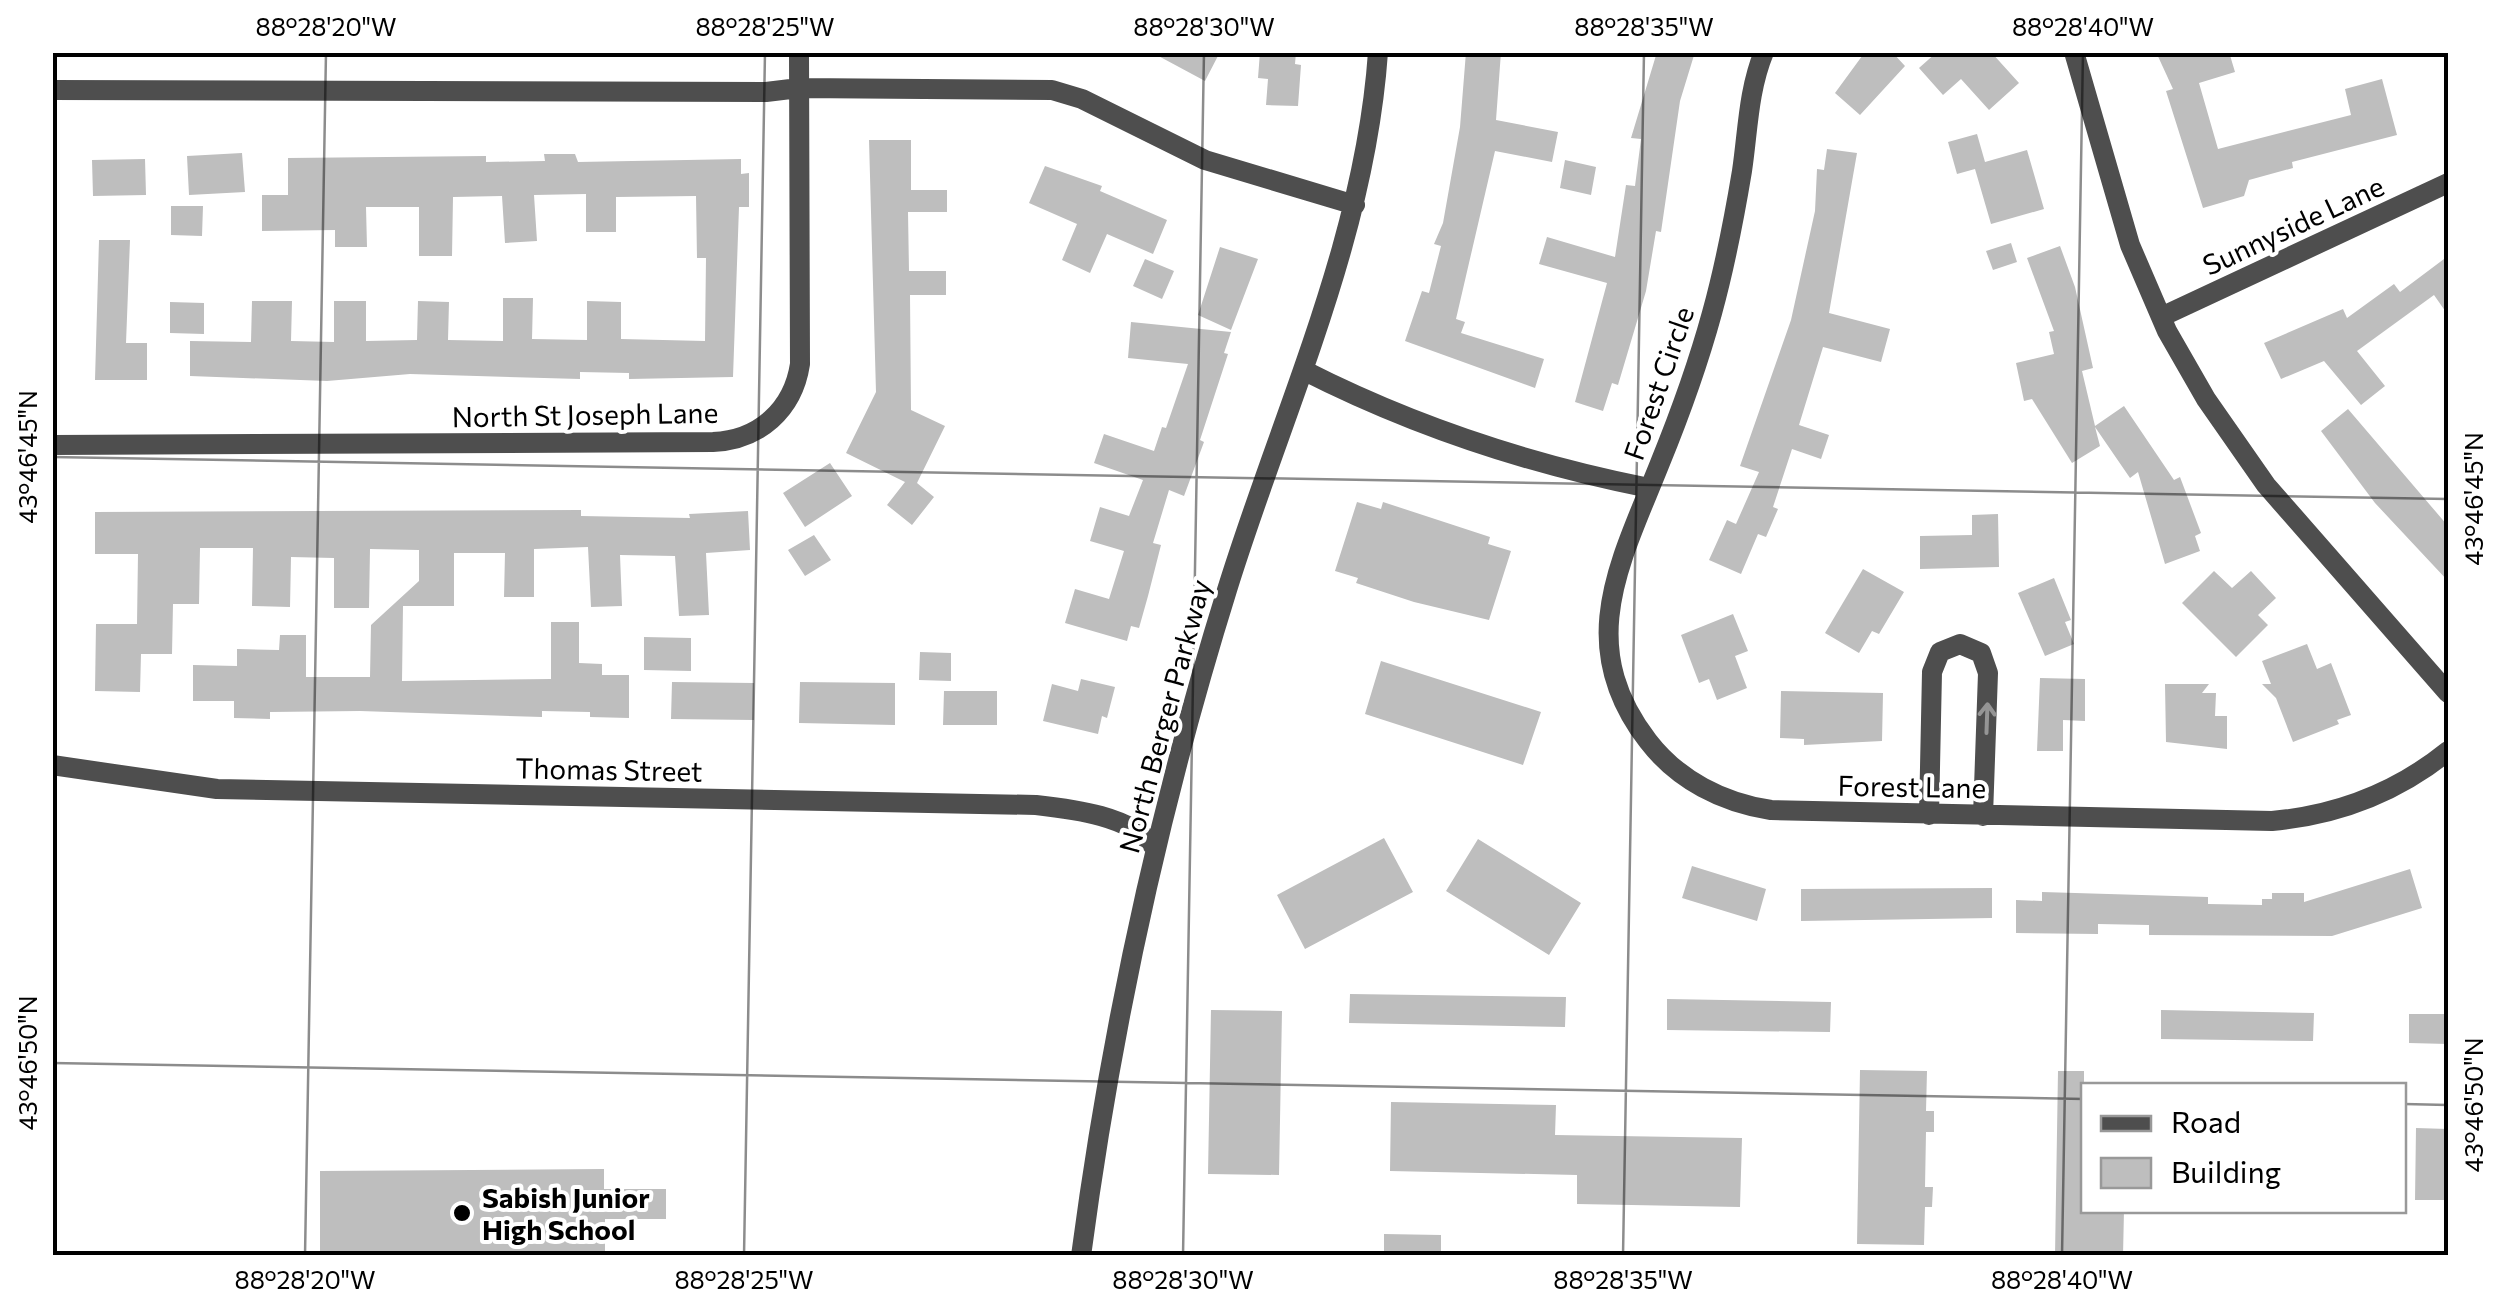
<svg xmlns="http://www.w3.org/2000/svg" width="2501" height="1308" font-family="Commissioner,sans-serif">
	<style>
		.building { fill: #bebebe }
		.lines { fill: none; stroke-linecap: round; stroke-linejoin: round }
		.minor { stroke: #4e4e4e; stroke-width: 20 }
		.oneway { stroke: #959595 }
		.ticks { fill: none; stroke: #000; stroke-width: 2.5; stroke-opacity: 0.45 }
		.poi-dot { fill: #000; stroke: #fff; stroke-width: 4 }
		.labels { text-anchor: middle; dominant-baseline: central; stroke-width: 8; stroke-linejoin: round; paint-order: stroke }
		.street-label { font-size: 28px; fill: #000; stroke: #fff }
		.poi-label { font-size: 28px; font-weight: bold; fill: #000; stroke: #fff; text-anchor: start }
		.neatline { fill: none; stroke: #000; stroke-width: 4 }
		.ticks-label { font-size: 25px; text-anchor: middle; fill: #000 }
	</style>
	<rect width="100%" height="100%" fill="#fff"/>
	<path class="building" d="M1151,52H1220L1205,81Z
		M1260,52H1296L1295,64L1301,65L1298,106L1266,105L1268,79L1258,78Z
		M1466,52H1501L1496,120L1558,132L1552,162L1495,151L1456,319L1465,322L1461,333L1544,359L1535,388L1405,341L1422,291L1429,293L1441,246L1434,244L1443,223L1460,127Z
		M1657,52H1695L1680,101L1661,232L1656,231L1646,291L1618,385L1612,383L1603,411L1575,402L1607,283L1539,264L1547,237L1615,257L1626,185L1635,186L1641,139L1631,138Z
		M1865,52H1892L1905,66L1860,115L1835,93Z
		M1937,52H1991L2019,83L1989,110L1961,79L1943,95L1919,68Z
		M2156,52H2229L2235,72L2199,83L2218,149L2351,115L2345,89L2382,79L2397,135L2292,162L2293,168L2249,180L2244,196L2203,208L2166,91L2173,89Z
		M1977,134L1985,162L2027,150L2044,209L1991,224L1975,169L1957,174L1948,142Z
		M869,140H911V190H947V212H908L909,271H946V295H910L911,410L945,426L917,483L934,497L912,525L887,505L905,482L846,453L876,392Z
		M1827,149L1857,153L1829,313L1890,329L1881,362L1823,347L1799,425L1829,435L1821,459L1792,449L1773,507L1778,509L1766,537L1758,534L1741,574L1709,560L1727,520L1736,524L1759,472L1740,466L1791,320L1815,211L1817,169L1824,170Z
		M242,153L245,192L189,195L187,156Z
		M544,154H575L578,162L741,159V174L749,173V207H739L733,377L629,379V373L580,372V379L410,374L327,381L190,376V341L251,342L252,301H292L291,341L334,342V301H366V341L417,340L418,301L449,302L448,340L503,341V298H533L532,339L587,340V301L621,302V339L705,341L706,258H697L696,196L616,197V232H586V194L534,195L537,241L505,243L502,196L453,197L452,256H419V207H366L367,247H335V230L262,231V195H288V158L486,156V162L545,161Z
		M145,159L146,195L93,196L92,160Z
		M1565,160L1596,167L1591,195L1560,188Z
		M1045,166L1102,186L1100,191L1167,220L1153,254L1107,234L1090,273L1062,260L1077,224L1029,203Z
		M171,206H203L202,236L171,235Z
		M99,240H130L126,343H147V380H95Z
		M2011,243L2017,262L1993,270L1986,251Z
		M2060,246L2075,287L2093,368L2082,371L2095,426L2124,406L2174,480L2180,477L2201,533L2195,536L2200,551L2165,564L2138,472L2130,478L2095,427L2100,446L2072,463L2032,399L2024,401L2016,363L2054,354L2049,332L2054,331L2027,258Z
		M1220,247L1258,259L1231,330L1198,315Z
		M2448,256V315L2434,295L2357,351L2385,386L2361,405L2324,361L2281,379L2264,343L2343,309L2347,318L2394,284L2400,292Z
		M1145,259L1174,271L1162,299L1133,286Z
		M170,302L204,303V334L170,333Z
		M1131,322L1231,332L1224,353L1228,354L1200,440L1204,442L1184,496L1169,490L1153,543L1161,545L1148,596L1139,628L1131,626L1127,641L1065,623L1075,589L1109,599L1124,551L1090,541L1100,507L1129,516L1143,480L1094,463L1104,434L1154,451L1162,427L1166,428L1188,364L1128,358Z
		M2348,409L2448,526V581L2375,503L2321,431Z
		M830,463L852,496L805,527L783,493Z
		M1357,502L1381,509L1383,502L1490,537L1488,544L1511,551L1489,620L1414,602L1356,583L1358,578L1335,571Z
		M581,510V516L690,518L689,514L748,511L750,550L706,553L709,615L679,616L675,556L620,555L622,606L591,607L588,547L534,549V597H504L505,553H454V606H403L402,681L551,679V622H579V663L602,664V675H629V718L590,717V712L542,711V717L360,711L270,712V719L234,718V701H193V665L237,666V649L279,650L280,635H306V677H370L371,625L419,581V550L370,549L369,608H334V558L291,557L290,607L252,606L253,548H200L199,604H173L172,654H141L140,692L95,691L96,624H137L138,554H95V512Z
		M1998,514L1999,567L1920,569V536L1972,535V515Z
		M814,535L831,560L805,576L788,550Z
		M1863,569L1904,592L1879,634L1872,631L1859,653L1825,633Z
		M2214,571L2232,588L2251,571L2276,598L2258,615L2268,625L2236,657L2182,603Z
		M2054,578L2071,620L2065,622L2074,644L2045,656L2018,593Z
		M1733,614L1748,651L1735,656L1747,688L1717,700L1709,679L1699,683L1681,635Z
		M644,637L691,638V671L644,670Z
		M2307,644L2317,669L2331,663L2351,715L2337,720L2339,724L2293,742L2276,698L2262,684H2271L2262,661Z
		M920,652L951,653V681L919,680Z
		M1381,661L1541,712L1523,765L1365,714Z
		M2040,678L2085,679V721L2063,720V751H2037Z
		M1081,679L1115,687L1107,718L1102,716L1098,734L1043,721L1052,684L1078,691Z
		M672,682L754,683V720L671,719Z
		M800,682L895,683V725L799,723Z
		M2165,684H2209L2202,693H2216L2215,716H2227V749L2166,742Z
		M944,691H997V725H943Z
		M1781,691L1883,693L1882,741L1804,745V739L1780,738Z
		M1384,838L1413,892L1305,949L1277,895Z
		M1478,839L1581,903L1549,955L1446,891Z
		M1692,866L1766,889L1757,921L1682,898Z
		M2410,869L2422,908L2332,936L2149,935V925L2098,924V934L2016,933V900L2042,901V892L2208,897V904L2262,905V899H2272V893H2304V902Z
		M1992,888V918L1801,921V889Z
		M1350,994L1566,997L1565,1027L1349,1023Z
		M1667,999L1831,1002L1830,1032L1667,1030Z
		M1211,1010L1282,1011L1279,1175L1208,1174Z
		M2161,1010L2314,1013L2313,1041L2161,1039Z
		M2409,1014H2448V1044L2409,1043Z
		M1860,1070L1927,1071L1926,1111H1934V1132H1926L1925,1187H1933L1932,1207H1925L1924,1245L1857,1244Z
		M2058,1071H2084V1210H2124L2123,1256H2055Z
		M1391,1102L1556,1105L1555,1135L1742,1138L1740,1207L1577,1204V1175L1390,1171Z
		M2416,1128L2448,1129V1200H2415Z
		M604,1169V1189H666V1219H605V1256H320V1171Z
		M1384,1234L1441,1235V1256H1384Z"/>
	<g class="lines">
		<path class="minor" d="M1764,52C1748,91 1748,131 1742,171C1734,219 1725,266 1712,313C1698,364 1680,414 1660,463C1621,561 1573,644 1648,741C1678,780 1723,803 1771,810L2272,821C2339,815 2396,793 2448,751
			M2074,52L2130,245L2167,331L2206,399L2266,485L2448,693
			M52,90L766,92L799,88L1052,90L1082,99L1205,160L1355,205
			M2161,317L2448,183
			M1303,370C1413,426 1528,464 1649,488
			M52,445L713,442C759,440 793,410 800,364L799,52
			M52,765L217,789L1036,805C1072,809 1133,816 1155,848
			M1929,815L1932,672L1940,652L1960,644L1981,653L1988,673L1983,816
			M1081,1256C1111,1030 1159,808 1227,590C1282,412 1365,241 1378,52"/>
	</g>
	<defs><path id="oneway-shaft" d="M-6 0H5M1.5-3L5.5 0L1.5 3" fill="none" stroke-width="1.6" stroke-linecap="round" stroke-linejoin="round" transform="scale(2.5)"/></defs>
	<use class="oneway" href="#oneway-shaft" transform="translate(1987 718) rotate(-88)"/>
	<path class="ticks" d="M52,457L2448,499M52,1063L2084,1099M2404,1104L2448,1105M305,1256L326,52M744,1256L765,52M1183,1256L1204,52M1623,1256L1644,52M2062,1256L2083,52"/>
	<circle class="poi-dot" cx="462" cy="1213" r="10"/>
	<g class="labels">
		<g class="street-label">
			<text transform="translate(2293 225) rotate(-25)">Sunnyside Lane</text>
			<text transform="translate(1658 383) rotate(-71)">Forest Circle</text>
			<text transform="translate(585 414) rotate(-1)">North St Joseph Lane</text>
			<text transform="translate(1164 716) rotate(-75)">North Berger Parkway</text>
			<text transform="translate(609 769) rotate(1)">Thomas Street</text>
			<text transform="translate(1912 786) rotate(1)">Forest Lane</text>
		</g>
		<g class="poi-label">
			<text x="482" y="1197">Sabish Junior<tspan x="482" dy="32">High School</tspan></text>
		</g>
	</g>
	<rect width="2501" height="1308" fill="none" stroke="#ffffff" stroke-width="110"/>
	<rect x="2081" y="1083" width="325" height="130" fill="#ffffff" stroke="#999999" stroke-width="2.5"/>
	<rect x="2101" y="1116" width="50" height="15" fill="#4e4e4e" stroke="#999999" stroke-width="2.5"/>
	<text x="2171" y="1133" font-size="30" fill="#000000">Road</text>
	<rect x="2101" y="1158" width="50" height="30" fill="#bebebe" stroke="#999999" stroke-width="2.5"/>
	<text x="2171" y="1183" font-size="30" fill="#000000">Building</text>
	<rect x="55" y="55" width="2391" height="1198" class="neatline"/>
	<g class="ticks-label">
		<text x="326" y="36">88°28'20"W</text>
		<text x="765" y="36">88°28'25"W</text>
		<text x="1204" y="36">88°28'30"W</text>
		<text x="1644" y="36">88°28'35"W</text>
		<text x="2083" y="36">88°28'40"W</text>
		<text transform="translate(28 457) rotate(-90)" y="9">43°46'45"N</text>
		<text transform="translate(2474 499) rotate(-90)" y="9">43°46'45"N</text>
		<text transform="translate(28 1063) rotate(-90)" y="9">43°46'50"N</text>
		<text transform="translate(2474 1105) rotate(-90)" y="9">43°46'50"N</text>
		<text x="305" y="1289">88°28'20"W</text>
		<text x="744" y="1289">88°28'25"W</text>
		<text x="1183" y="1289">88°28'30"W</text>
		<text x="1623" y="1289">88°28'35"W</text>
		<text x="2062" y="1289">88°28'40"W</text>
	</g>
</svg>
